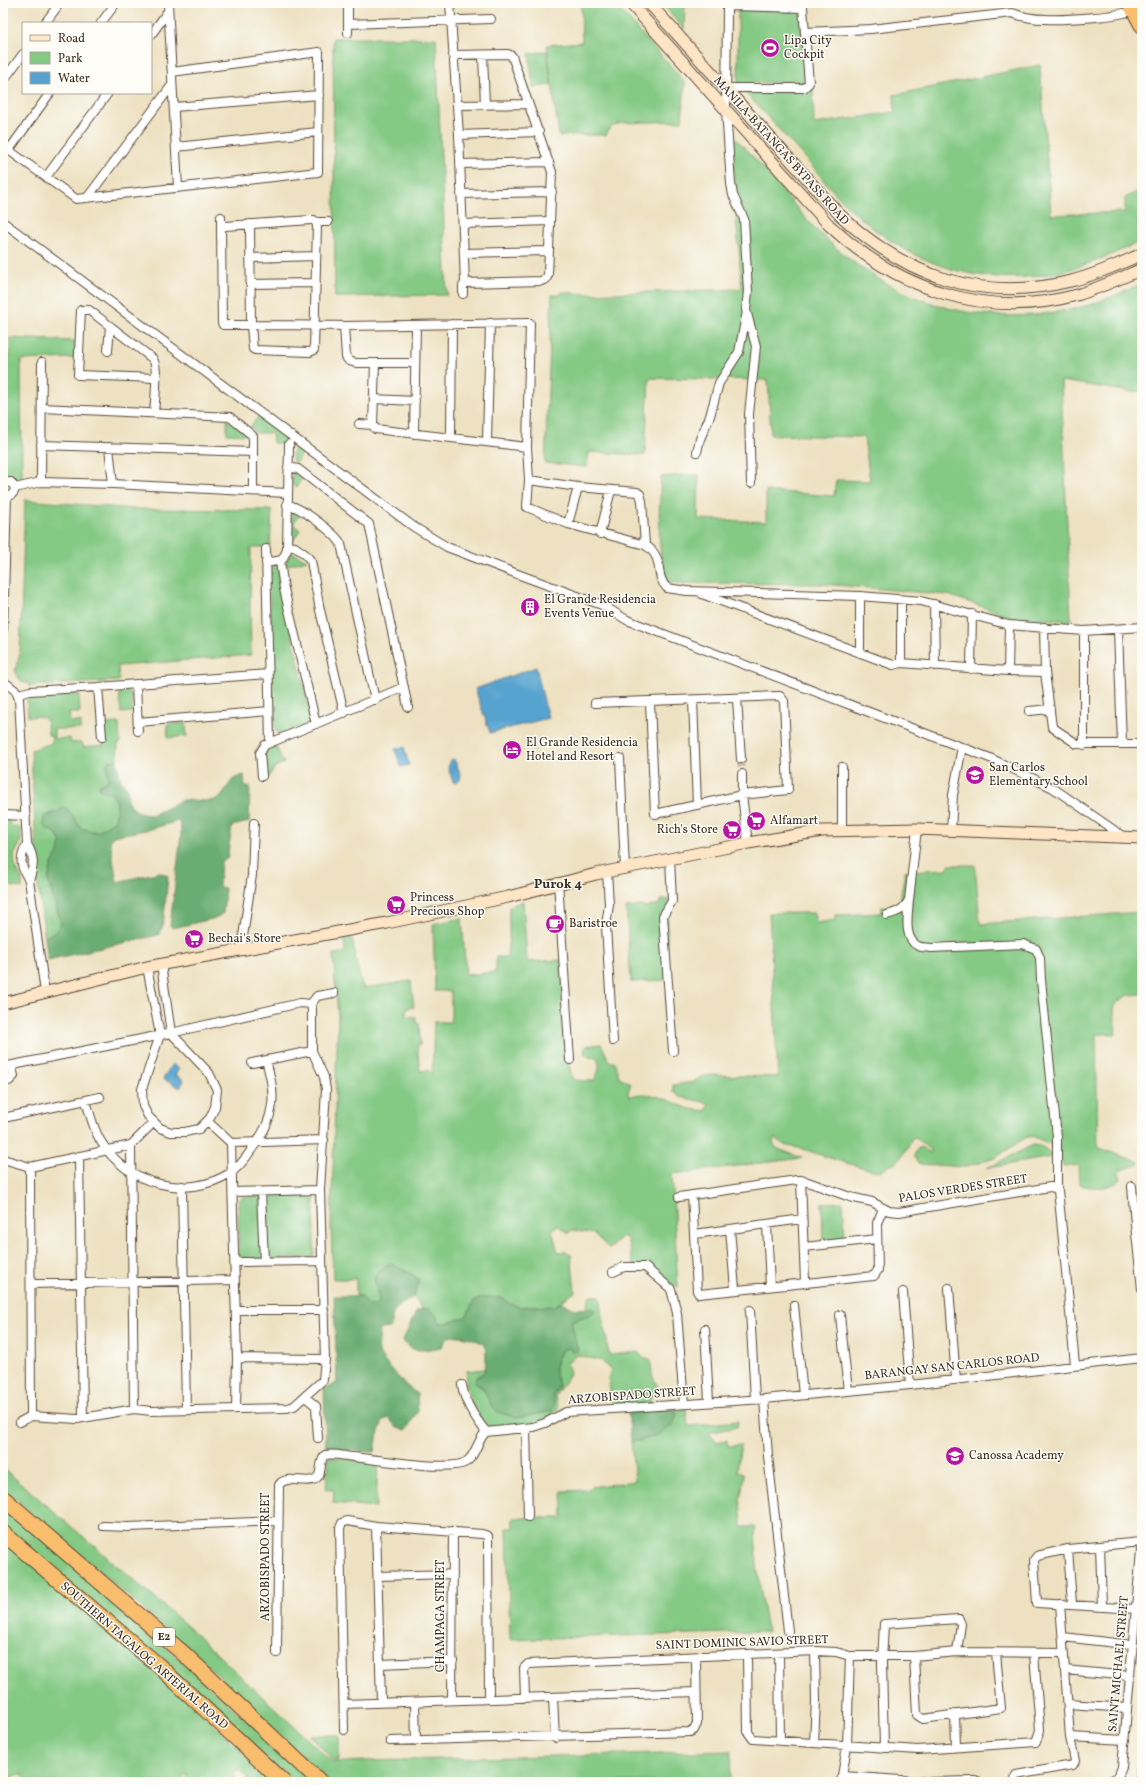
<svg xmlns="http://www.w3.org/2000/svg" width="1145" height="1785" font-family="Vollkorn,serif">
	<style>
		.green { fill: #84c984; stroke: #607a51 }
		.forest { fill: #6bad72; stroke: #536c48 }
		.water { fill: #56a3cf; stroke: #486676 }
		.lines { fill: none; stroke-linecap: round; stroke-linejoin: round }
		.street-tunnel { stroke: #c9bca0; stroke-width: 8; stroke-dasharray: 8 4; stroke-linecap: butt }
		.street-casing { stroke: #564536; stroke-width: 10 }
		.secondary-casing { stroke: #564536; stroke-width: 13 }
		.highway-casing { stroke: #564536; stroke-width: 17 }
		.street { stroke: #fff; stroke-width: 8 }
		.secondary { stroke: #fde5c5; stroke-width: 11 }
		.highway { stroke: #f9be6d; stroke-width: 15 }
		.labels { text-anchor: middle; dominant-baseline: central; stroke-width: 3; stroke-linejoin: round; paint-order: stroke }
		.shield { fill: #fdfcf7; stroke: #75695f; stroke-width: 1 }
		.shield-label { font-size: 11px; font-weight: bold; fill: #3b2a1e }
		.poi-label { font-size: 12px; fill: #3b2a1e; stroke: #fdfcf7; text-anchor: start }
		.street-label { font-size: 12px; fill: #3b2a1e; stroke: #fdfcf7 }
		.neighbourhood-label { font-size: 13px; font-weight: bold; fill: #3b2a1e; stroke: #fdfcf7 }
	</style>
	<rect width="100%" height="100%" fill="#fdfcf7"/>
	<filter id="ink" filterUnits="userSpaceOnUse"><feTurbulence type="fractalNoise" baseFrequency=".025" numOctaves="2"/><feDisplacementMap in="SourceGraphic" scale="8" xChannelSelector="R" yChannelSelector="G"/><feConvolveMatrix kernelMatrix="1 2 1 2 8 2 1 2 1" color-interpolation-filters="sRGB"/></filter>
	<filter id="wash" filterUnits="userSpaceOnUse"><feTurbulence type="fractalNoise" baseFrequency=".012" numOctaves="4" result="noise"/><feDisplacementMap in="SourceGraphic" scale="16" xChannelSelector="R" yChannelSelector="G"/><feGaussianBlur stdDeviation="0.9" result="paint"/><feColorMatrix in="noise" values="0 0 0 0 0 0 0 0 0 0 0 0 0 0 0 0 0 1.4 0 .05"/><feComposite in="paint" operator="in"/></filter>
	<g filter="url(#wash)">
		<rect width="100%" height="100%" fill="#ede1c1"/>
		<path class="green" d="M581,3H614L685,82L682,121L621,123L611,127L606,135H569L559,137L547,45L582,42Z
			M661,3H755L685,5L684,29Z
			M738,10L798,11L802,15L804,82L738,83Z
			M333,38H436L447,295L335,297Z
			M547,51L551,85L533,87L529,54Z
			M1040,65L1051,215L1125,212V198L1142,189V241C1119,251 1096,262 1072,269C991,291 917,269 856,214C839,199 825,182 811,165C789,140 766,115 744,91H806L813,86L814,124L895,112L894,95Z
			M735,139C742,141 792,202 801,213C874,296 967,333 1077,308C1100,303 1121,293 1142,283V391L1131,392L1061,381L1071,621L1012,617L948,595L824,584L671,583C654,565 660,502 661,477L699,474L698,519L766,522V491L834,496L836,480L870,481L864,437L771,435L768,380L649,378L645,455L589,452L587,467L545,463L552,295H561L562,292L587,294L742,289L735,203L733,142Z
			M10,338L75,341L74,358L21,360L22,480H18L13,476L3,475V359L9,358Z
			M259,416L287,437L286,443H273L272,433H256L250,427Z
			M227,420L248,435L227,434Z
			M294,442L305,450L296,463L292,460Z
			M294,472L303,478L296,487L292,484V474Z
			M25,500L135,509L272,510L270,546L251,548L250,605L251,655L118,666L119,681L29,686L28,683L21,682L15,671L20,653Z
			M295,511L300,514L293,524L300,530L293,541L291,538V513Z
			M291,552L307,560L284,566Z
			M272,566L277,567L311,718L307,724L282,734L276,731L274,725L269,574Z
			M119,690H126L131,693L133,712L121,713Z
			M79,694L80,713H69L70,722H81V729H54V739L70,738L71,743L82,742L83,747L104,745L103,724L119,723L120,743L118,744L117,760L109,761L108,781L99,785V788C103,791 108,791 112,794C120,800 117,812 115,820L97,832L81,828L67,808L49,814L47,829L55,832L61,843L59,851L51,866L48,881L61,923L58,929L45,938L38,885L31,750L52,743L51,735H48C46,719 49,715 28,717L27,699L33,695Z
			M186,723L187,736L168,738L167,724Z
			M275,745L284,763L275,767L266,781C265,768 260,752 275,745Z
			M3,818H8L11,826H18L21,829L20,844L14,855L15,866L22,880V888L3,885Z
			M949,865H975L980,924L1142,912V994L1129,995L1117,1002L1114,1009L1116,1034H1096L1098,1148L1139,1162L1138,1165L1120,1170L1119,1173L1121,1179C1112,1189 1091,1189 1079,1184L1078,1165L1063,1167L1061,1156H1058L1054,1146L1032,1136L1025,1138L995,1158L965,1167L918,1164L914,1156L918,1148L921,1147L930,1153L931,1151L915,1137L912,1138C909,1145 901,1160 894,1164C888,1166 886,1167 881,1172C855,1166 831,1159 806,1150C794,1146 783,1148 775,1137L773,1142L776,1148L802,1158L672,1174L678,1287L633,1264L627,1238L621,1236L610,1249L594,1234L571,1230L569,1233L557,1225L552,1231L558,1252L565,1251L571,1254L575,1292L554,1306L543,1307L533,1305L521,1307L510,1304L501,1298L485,1297L474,1301L466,1317C456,1319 449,1324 440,1323C435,1314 432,1309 422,1309L414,1297L419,1280L412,1274L397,1267L375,1278L379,1299L377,1304L372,1306L367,1304L362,1296L356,1295V1279H333L331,1227L338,1017L333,954L345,953L344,939L352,938L357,966L363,988L411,981L414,1007L407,1008L406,1016L416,1017V1022L419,1023L420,1045H417L420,1071L428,1070L432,1074L434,1022H451V991H435L433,924L462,918L466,975L496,972V957H506L507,955L509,937V907L523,901L527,962L561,960L567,1058L573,1080L594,1081C597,1074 602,1067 597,1058L589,1057L584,1053L586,1046L601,1044L610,1062H615L619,1077L631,1083L628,1092L629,1097C647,1088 672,1102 687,1108C693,1110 700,1110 706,1111L709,1103L680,1097L673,1092V1085L693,1082L701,1077L711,1075L778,1077L769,913H814L816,923L835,920V915L882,913V907L893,905L900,901L905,871L947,869Z
			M669,899L665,980L631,982L626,908L643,906L644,908L660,904V900Z
			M1033,1145C1041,1145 1049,1149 1051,1157L987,1168Z
			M309,1195L314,1199V1255L310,1258L245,1259L239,1256L238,1202L242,1197Z
			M843,1202L845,1239L823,1240L822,1203Z
			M590,1296H600L609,1355L638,1352L643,1358H648L651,1361L652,1375L661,1394L650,1396V1404L613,1406L608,1378L611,1371L602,1361L577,1355L572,1358L567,1364L570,1374L555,1396L558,1407C554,1424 502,1431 488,1426C484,1424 482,1420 480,1417C470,1402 464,1389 467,1371L486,1369L484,1373L479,1375L477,1384L487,1393L492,1407L498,1412L516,1418L545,1413L554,1405L553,1395L559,1386L555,1375V1365L562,1350L569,1348L573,1330L571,1321L579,1319L591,1308H586Z
			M686,1408L688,1426L738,1421L737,1427L709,1433L716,1442L727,1440L728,1446L741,1445L737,1471L743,1474L744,1476L740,1501L742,1527H755L757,1566L767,1632L510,1639L507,1528H513V1518H563L562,1491L587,1490L591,1487L635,1481L631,1442L642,1441L676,1418V1411Z
			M329,1457L378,1463L376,1507L333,1503L334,1490L326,1489Z
			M3,1468L186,1625L332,1762L731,1751L730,1782H330L201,1659L3,1488Z
			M3,1503L88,1576L314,1782H291L162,1662L3,1526Z
			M3,1539L155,1670L275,1782H242L249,1778L239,1769L233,1773L237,1782H225L222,1780L187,1782V1775L183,1776V1782H26L22,1774L13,1776V1782H3Z
			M310,1735H339V1760H333Z"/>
		<path class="forest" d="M117,760L121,782L127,787L128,801L132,808L143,814L153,815L182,800L211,801L220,798L233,779L244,775L245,787L250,786L249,822L232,826L227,859L221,861L219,887L225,888L223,913L216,918L173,928L170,926L181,835V826L178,821L151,829L113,836L110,841L117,882L160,872L168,876L163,926L158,935L48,960L45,938L58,929L61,923L48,881L51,866L59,851L61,843L55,832L47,829L43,824L44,816L56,813L64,807L69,810L81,828L97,832L115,820L117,802L112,794L99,789V786L108,781L107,763L109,761Z
			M391,1263C400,1269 411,1273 419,1280L414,1297C399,1305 390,1310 391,1328L380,1329C380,1336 377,1349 380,1355C385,1363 409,1391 417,1393L418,1411L406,1430L397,1428L389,1418L383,1420L377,1438L375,1452L326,1449L324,1389L337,1383L334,1296H362L367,1304L372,1306L377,1304L379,1299L374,1278L379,1271Z
			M485,1297L501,1298L510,1304L521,1307L554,1306L561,1302L575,1309L591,1308L595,1311L590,1315L571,1321L578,1351L573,1352L568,1348L562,1350C558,1357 554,1365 555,1373C555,1377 558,1381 559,1386L553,1395L554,1405L552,1411L516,1418L498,1412L492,1407L483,1388L475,1382L476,1378L484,1373C486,1369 487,1348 484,1345C479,1339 457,1333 449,1337C446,1339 444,1343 442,1347C429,1349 410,1355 403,1340L416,1312L422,1309H429L435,1314L440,1323C449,1324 456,1319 466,1317L474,1301Z
			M675,1408C684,1429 646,1441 631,1442L628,1412Z
			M1142,1705V1782H1136Z"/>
		<path class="water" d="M536,667L548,718L490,733L475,689Z
			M404,747L409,765L401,767L395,749Z
			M454,759L461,775L460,780L455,783L453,782L448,768L450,761Z
			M172,1064L179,1069L175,1075L184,1080L180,1088L163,1079Z"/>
	</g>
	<g filter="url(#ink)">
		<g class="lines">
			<path class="street-tunnel" d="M741,759L742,774"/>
			<defs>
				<path id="street" d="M168,3L178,188
					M348,3V33
					M450,3L459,135L465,283L463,286V294
					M45,23L60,3
					M101,23L116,3
					M348,24L491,19
					M806,32L871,29L1012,13C1023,17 1033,19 1045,19C1063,20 1118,17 1134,10
					M151,35L168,11
					M453,55L508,54L512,56L552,172L548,275L546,279L541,281L465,283
					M483,55L485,105
					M3,81L23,54
					M726,88H804L809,83L803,8L729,6L727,9L726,109L731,184L733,195L744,219L748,291L746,310L756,346L749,414L751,483
					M457,105L528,104
					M174,107L319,95
					M459,135L539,132
					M3,146L76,199L318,172L319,52L172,72
					M176,147L318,132
					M9,150L50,93
					M460,164L549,162
					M46,177L108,93
					M461,194L552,192
					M87,198L172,85
					M221,217V228
					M3,222L414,527L447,547L520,575L602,605L627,620L990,758L1053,788L1124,837
					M316,222H328
					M250,224L251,325L253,349L255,350L310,352L314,350L317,224L314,220H311L225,226H224L221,229L222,323L223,325C264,325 304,325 344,326L530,323L527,447L529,480L527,507L568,524L645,545C666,558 653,574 667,588L687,591L860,596L921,601L1009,625L1084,631L1142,627
					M463,224L550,221
					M464,253L548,251
					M250,258L316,256
					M250,284L316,283
					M344,326L346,357L349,361L356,363H415
					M108,351L110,326
					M375,363L373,424L375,429L527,447
					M374,399L415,401
					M42,408L230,417L253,436V491
					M154,413C155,400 159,369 153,359L89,310H81L78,375L155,378
					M359,424L373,425
					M414,434L416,325
					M451,438L452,324
					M487,441L490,323
					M41,445L253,452
					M109,447L113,484
					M697,452L700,439L710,416L719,383L739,352L746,316
					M288,467L298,469L369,524L408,707
					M529,480L578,487L637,492L640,494L642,501L645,545
					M41,482L42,362
					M3,483L11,482L15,488L14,492L10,496L3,495
					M15,488L41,482L113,484L287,493
					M287,505C299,505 336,534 341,544L375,700
					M568,524L578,487
					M600,534L611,490
					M287,546L295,547L305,554L311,561L320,610L344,713
					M266,549L270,743
					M280,561L284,589L316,724
					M266,563L282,560L287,550L289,444
					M702,594L893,665L901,663L1008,671L1045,672
					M860,596V653
					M934,604L935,666
					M1044,627L1045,672L1052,727L1077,744H1142
					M1118,629L1122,744
					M3,630L7,496
					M1084,631V745
					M901,663V600
					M971,669L972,614
					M1008,671L1009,625
					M3,681L16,691L19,699L27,844C19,859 20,866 29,880L45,992
					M136,684L138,731
					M98,687L102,737
					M18,694L30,691L98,687L268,674
					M737,699L741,759
					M693,700L697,805
					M595,703L780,696L784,701L788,790L742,795L655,814L650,702
					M1029,711L1050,709
					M138,722L269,711
					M620,758L625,869
					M742,774V795L748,843
					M262,776L260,753L265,745L404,687
					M3,815L26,816
					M842,829V767
					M951,831L953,795L962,747
					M27,844C35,857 34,867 29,880
					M670,859L672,901L663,916L673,1051
					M607,872L609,904L606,926L613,1041
					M558,882L570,1060
					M909,900C908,914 903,939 918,946C922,948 928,947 931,948L1023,944L1036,949L1040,958L1041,980L1057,1137V1189
					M887,915C898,912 903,910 909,900L917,829
					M241,950L252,875L254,823
					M147,967L160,1035L142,1089L143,1106L148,1116L160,1128L171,1132H185L199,1129L210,1118L215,1107L217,1090L209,1073L171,1033L161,964
					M252,1063L312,1051
					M8,1066L171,1033L300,1003L311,1004L317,996L334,993
					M3,1081H9L14,1076L12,1068L6,1066
					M86,1101C90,1114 93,1128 100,1140C126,1184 186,1201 230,1173C239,1168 246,1158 252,1149C262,1136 270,1121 272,1105C274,1090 270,1075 266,1060
					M3,1118L100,1097
					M207,1121L231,1143L324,1140
					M231,1143L237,1358L236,1409
					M131,1145L134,1409
					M79,1156L83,1418
					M3,1159L30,1167L131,1145L153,1123
					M30,1167L31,1416
					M801,1180L805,1282
					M182,1186L186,1410
					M1132,1186L1135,1224
					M233,1192L320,1190
					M261,1192L264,1261
					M692,1195L697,1291L699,1294L874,1276L878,1270L877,1223L883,1209
					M679,1197L797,1180L805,1181L850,1197L872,1202L889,1211L899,1212L1050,1187L1055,1188L1058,1191L1060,1209L1075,1365
					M1142,1223L1135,1224L1142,1289
					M767,1225L770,1286
					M730,1229L735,1289
					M695,1234L802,1219
					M804,1247L877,1239
					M235,1262L321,1261
					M613,1272L624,1267H645L671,1289L677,1313L684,1404
					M31,1284L235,1280
					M949,1288L956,1380
					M903,1292L910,1385
					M794,1305L803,1395
					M236,1310H324
					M750,1310L755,1399
					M840,1315L848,1391
					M705,1329L709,1402
					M237,1358L325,1359
					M462,1385C465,1404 475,1417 486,1432
					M305,1397L316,1406L318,1438
					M764,1399L768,1456L788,1631
					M20,1422L31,1416L77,1419L134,1409L151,1411L287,1408L294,1406L323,1380L325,1359L320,1190L326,1090L324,1077L312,1051V1009L311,1004
					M526,1428L528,1517
					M103,1526L128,1527L277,1521
					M376,1526L381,1702
					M1100,1546L1102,1606
					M1068,1549L1072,1604
					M378,1576L453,1574
					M1136,1609L1037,1603L1034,1560L1037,1556L1068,1549L1141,1542
					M1063,1637L1133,1645
					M277,1653L279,1485C285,1475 303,1483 313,1480C324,1477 318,1462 325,1455C334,1453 344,1456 353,1457C374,1459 450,1472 466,1462C476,1456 477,1440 486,1432L533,1427L545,1423L566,1412L764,1399L910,1385L1142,1358
					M779,1653L780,1740
					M747,1655L748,1732L753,1739L918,1750L1036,1742L1040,1730L1034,1654
					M914,1656L917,1715L923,1719L1001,1708L996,1653
					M380,1664L453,1661
					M1065,1670L1129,1676
					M525,1698L524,1668L528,1664L815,1651L836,1652L850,1656H914L957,1652L1064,1653
					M553,1698L555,1738
					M452,1700L453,1531
					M415,1702L416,1741
					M344,1704L696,1692
					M1068,1704L1127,1708
					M955,1714L956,1747
					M344,1730L340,1528L342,1523L347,1521L376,1526L482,1534L488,1536L489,1699
					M1070,1737L1125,1740
					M390,1741L690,1732L694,1730L697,1724L696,1657
					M814,1743L816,1700L815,1651
					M884,1748L882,1662L884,1624L959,1619L961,1624L957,1652
					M843,1776L929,1782L976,1781L978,1782
					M841,1782L847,1746L850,1656
					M1014,1782L1016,1775L1073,1765L1075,1761L1070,1737L1060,1604
					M1107,1782L1118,1777L1122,1767L1142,1539"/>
				<path id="secondary" d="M630,3L829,225C897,289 985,320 1077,295C1099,288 1121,278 1142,269
					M649,3L839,214C906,277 981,303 1071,281C1096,275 1119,264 1142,254
					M3,1003L147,967L387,923L508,897L596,874L748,843L822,831L917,829L1142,838"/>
				<path id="highway" d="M1130,3L1142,25
					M3,1498L184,1654L320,1782
					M3,1533L159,1666L283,1782"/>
			</defs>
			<use href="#street" class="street-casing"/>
			<use href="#secondary" class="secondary-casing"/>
			<use href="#highway" class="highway-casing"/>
			<use href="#street" class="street"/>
			<use href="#secondary" class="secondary"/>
			<use href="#highway" class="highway"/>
		</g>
	</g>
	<defs>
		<symbol id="stadium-disc" viewBox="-11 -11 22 22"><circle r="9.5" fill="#b5179e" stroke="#fdfcf7"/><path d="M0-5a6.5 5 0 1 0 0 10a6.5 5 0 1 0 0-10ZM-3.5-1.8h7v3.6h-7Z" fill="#fff"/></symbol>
		<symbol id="building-disc" viewBox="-11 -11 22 22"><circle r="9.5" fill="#b5179e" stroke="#fdfcf7"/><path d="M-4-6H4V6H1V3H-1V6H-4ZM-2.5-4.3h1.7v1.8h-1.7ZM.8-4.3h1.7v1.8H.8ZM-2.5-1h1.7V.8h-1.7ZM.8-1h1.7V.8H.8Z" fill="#fff"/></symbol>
		<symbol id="hotel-disc" viewBox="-11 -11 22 22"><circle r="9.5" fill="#b5179e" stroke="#fdfcf7"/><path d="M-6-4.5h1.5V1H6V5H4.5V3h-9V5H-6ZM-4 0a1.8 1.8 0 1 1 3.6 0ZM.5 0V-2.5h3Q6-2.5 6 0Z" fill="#fff"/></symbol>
		<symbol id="school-disc" viewBox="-11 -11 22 22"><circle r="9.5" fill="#b5179e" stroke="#fdfcf7"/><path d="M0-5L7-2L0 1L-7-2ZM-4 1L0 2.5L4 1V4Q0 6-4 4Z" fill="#fff"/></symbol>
		<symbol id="supermarket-disc" viewBox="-11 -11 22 22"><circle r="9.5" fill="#b5179e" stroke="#fdfcf7"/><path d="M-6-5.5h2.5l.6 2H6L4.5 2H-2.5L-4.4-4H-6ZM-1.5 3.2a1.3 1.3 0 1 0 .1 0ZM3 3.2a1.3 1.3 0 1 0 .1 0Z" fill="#fff"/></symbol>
		<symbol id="cafe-disc" viewBox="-11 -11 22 22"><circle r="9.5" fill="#b5179e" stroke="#fdfcf7"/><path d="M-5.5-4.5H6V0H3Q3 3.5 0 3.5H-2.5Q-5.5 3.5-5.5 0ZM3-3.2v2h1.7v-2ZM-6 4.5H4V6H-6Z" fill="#fff"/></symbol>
	</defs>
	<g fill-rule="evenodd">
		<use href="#stadium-disc" x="759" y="37" width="22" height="22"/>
		<use href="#building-disc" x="519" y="596" width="22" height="22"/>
		<use href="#hotel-disc" x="501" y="739" width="22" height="22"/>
		<use href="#school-disc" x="964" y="764" width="22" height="22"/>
		<use href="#supermarket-disc" x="745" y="810" width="22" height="22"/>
		<use href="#supermarket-disc" x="721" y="819" width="22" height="22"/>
		<use href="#supermarket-disc" x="385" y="894" width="22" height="22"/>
		<use href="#cafe-disc" x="544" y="913" width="22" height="22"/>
		<use href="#supermarket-disc" x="183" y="928" width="22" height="22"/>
		<use href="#school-disc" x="944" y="1445" width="22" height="22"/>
	</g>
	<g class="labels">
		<rect class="shield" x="153" y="1628" width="22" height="18" rx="3"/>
		<g class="shield-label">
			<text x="164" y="1637">E2</text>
		</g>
		<g class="poi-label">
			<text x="784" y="41">Lipa City<tspan x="784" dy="14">Cockpit</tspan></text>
			<text x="544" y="600">El Grande Residencia<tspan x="544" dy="14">Events Venue</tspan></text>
			<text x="526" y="743">El Grande Residencia<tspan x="526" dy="14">Hotel and Resort</tspan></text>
			<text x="989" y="768">San Carlos<tspan x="989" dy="14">Elementary School</tspan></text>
			<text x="770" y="821">Alfamart</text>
			<text x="718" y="830" text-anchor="end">Rich's Store</text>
			<text x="410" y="898">Princess<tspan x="410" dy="14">Precious Shop</tspan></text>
			<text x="569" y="924">Baristroe</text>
			<text x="208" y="939">Bechai's Store</text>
			<text x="969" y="1456">Canossa Academy</text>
		</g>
		<g class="street-label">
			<text transform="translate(781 151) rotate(48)">MANILA-BATANGAS BYPASS ROAD</text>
			<text transform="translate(963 1189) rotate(-9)">PALOS VERDES STREET</text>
			<text transform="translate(952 1367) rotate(-6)">BARANGAY SAN CARLOS ROAD</text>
			<text transform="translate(632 1396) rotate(-4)">ARZOBISPADO STREET</text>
			<text transform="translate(266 1557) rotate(-90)">ARZOBISPADO STREET</text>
			<text transform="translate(441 1616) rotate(-90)">CHAMPAGA STREET</text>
			<text transform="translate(742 1643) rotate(-2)">SAINT DOMINIC SAVIO STREET</text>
			<text transform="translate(144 1656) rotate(41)">SOUTHERN TAGALOG ARTERIAL ROAD</text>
			<text transform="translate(1119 1664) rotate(-85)">SAINT MICHAEL STREET</text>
		</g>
		<g class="neighbourhood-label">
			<text x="558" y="885">Purok 4</text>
		</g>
	</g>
	<rect width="1145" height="1785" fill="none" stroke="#fdfcf7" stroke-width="16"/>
	<rect x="22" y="22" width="130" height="72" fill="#fdfcf7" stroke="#afa8a0"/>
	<rect x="30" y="35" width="20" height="6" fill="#fde5c5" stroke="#afa8a0"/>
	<text x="58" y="42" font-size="12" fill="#3b2a1e">Road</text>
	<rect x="30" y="52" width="20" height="12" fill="#84c984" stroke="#afa8a0"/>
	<text x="58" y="62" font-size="12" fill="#3b2a1e">Park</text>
	<rect x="30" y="72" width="20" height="12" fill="#56a3cf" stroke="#afa8a0"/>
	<text x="58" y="82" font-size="12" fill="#3b2a1e">Water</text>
</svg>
